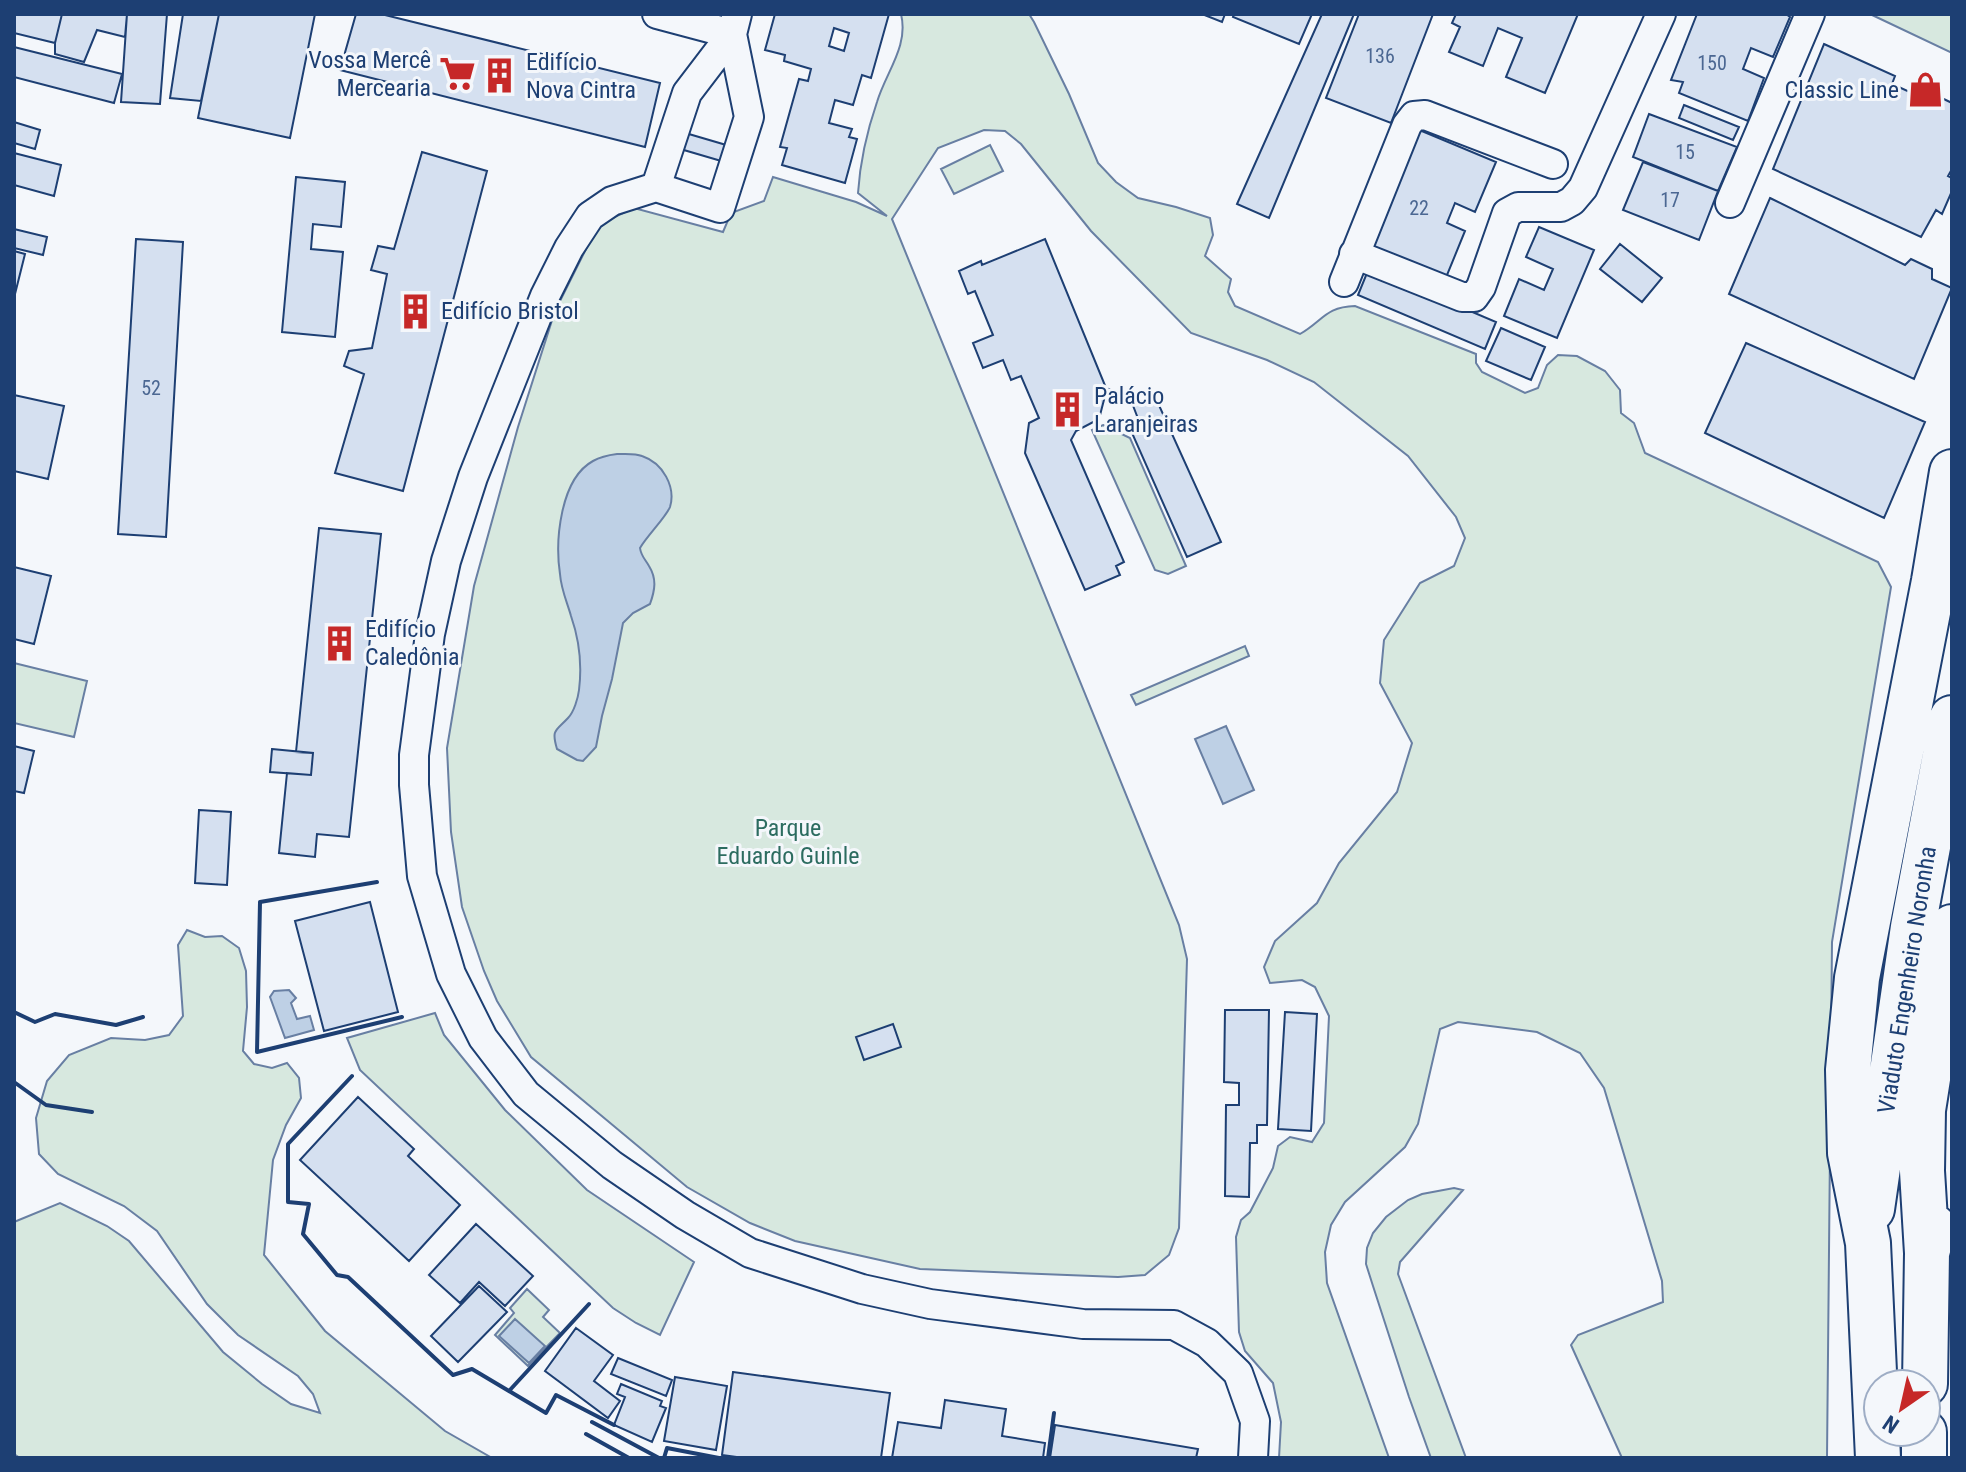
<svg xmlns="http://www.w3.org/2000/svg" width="1966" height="1472" font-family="'Roboto Condensed',sans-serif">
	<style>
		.green { fill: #d7e8df; stroke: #687fa3; stroke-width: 2 }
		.water { fill: #bed0e5; stroke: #687fa3; stroke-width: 2 }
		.building { fill: #d5e0f0; stroke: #1d3f73; stroke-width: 2; fill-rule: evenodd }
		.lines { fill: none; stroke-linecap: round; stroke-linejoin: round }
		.street-casing { stroke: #1d3f73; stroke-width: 32 }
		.primary-casing { stroke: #1d3f73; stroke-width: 48 }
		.street { stroke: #f4f7fb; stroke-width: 28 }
		.primary { stroke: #f4f7fb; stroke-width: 44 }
		.wall { stroke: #1d3f73; stroke-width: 4 }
		.labels { text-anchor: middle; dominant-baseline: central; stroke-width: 6; stroke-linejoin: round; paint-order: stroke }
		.number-label { font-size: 20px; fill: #4b6792 }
		.poi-label { font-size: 24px; fill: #1d3f73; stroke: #f4f7fb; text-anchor: start }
		.park-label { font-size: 24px; fill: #2c6c60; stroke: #f4f7fb }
		.street-label { font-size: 24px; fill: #1d3f73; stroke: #f4f7fb }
	</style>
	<rect width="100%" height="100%" fill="#f4f7fb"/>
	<path class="green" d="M901,14H1029L1034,22L1069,94L1098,163L1116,182L1138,198L1176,207L1210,218L1213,235L1205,256L1231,279L1228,292L1235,306L1300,334C1324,320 1325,307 1355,306L1476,354V363L1482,372L1525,393L1538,388L1547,365L1558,355L1577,356L1605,371L1620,390L1621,413L1634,423L1645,453L1878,562L1891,587L1832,942L1827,1458H1622L1571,1345L1578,1335L1663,1302L1662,1281L1604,1088L1580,1053L1537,1032L1458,1022L1440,1029L1418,1124L1405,1147L1345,1202L1331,1225L1325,1252L1327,1283L1389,1458H1279L1281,1422L1273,1383L1245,1351L1239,1332L1236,1237L1241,1220L1250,1212L1273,1168L1278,1146L1290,1137L1312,1142L1324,1123L1329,1016L1315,987L1302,980L1270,983L1264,967L1275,941L1317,903L1339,863L1397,792L1412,743L1380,683L1384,640L1420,583L1454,566L1465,538L1456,517L1408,456L1314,382L1267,360L1191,333L1091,231L1021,144L1005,131L984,130L938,148L892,219L1179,925L1187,959L1179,1228L1169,1255L1145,1275L1118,1277L920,1269L795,1241L750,1223L687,1187L531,1057L497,1001L484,971L462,907L451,832L447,748L474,586L518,427L555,311L595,231L610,219L634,208L723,232L731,213L764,201L773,177L856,202L887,216L858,193C860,163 867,131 877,102C886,72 909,46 901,14Z
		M1870,14H1952V53Z
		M990,145L1003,171L954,194L941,169Z
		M1103,425L1130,438L1186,566L1168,574L1155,570L1092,430Z
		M1245,646L1249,656L1136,705L1131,695Z
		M14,663L87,681L74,737L14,723Z
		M187,930L205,937L222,936L239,948L246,971L247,1007L243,1051L254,1064L272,1068L287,1063L299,1078L301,1098L286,1125L273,1160L264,1255L325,1331L445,1431L492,1458H20L14,1454V1222L60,1203L107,1226L129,1241L223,1352L262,1384L291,1404L320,1413L313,1394L298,1376L238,1335L207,1304L157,1231L124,1206L58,1174L39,1154L36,1118L47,1081L69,1055L111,1038L145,1040L169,1035L183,1016L178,945Z
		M435,1013L444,1035L505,1110L587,1190L694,1262L660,1335L636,1323L613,1308L360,1070L347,1038Z
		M1454,1188L1463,1190L1400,1262L1398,1274L1466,1458H1431L1409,1397L1373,1286L1366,1264L1367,1248L1373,1233L1386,1217L1408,1200L1422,1194Z
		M527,1289L549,1310L543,1317L560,1333L528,1366L495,1335L514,1313L510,1308Z"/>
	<path class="water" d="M617,454C625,454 635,453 642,456C663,463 676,487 670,507C666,517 647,536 640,548C641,556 645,559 649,566C657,579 655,590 650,604L633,613L623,623L612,679L602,716L596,747L583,761L577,760L557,749C551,729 556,731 568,718C574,712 578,698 579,690C582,666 579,639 571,616C567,602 561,589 560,574C555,541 560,479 593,461C600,457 609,455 617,454Z
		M1226,726L1254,790L1223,804L1195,739Z
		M289,990L296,998L291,1003L297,1019L310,1016L314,1030L285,1038L270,997L274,991Z
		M515,1319L545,1346L529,1363L499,1336Z"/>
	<path class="building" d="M14,14H62L55,43L14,33Z
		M62,14H127L125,37L97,30L84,62L55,54V43Z
		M127,14H167L160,104L121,102Z
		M183,14H219L201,101L170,98Z
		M219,14H315L290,138L198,118Z
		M356,14H381L660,83L645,147L340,70Z
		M775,14H889L871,78L862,75L853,105L835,100L829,123L852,129L849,137L857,139L845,183L782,165L787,148L780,147L799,79L808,81L811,69L784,61L785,55L765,50ZM834,28L849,33L844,51L829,46Z
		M1202,14H1225L1222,22Z
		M1234,14H1312L1299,44L1233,17Z
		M1322,14H1354L1269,218L1237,204Z
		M1359,14H1433L1391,123L1326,98Z
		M1456,14H1578L1545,93L1506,77L1522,38L1498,28L1483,66L1449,52L1460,27L1452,23Z
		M1697,14H1786L1790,17L1773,57L1751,48L1743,69L1764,78L1748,121L1679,93L1683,82L1671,80Z
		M1824,44L1895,76L1892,84L1914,94L1919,87L1952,103V169L1948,176L1952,178V191L1942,214L1936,210L1921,237L1773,169Z
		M14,47L122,74L114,103L14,77Z
		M1684,105L1739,127L1733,140L1679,118Z
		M1649,114L1737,147L1718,191L1633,157Z
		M14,122L40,130L35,149L14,143Z
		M1417,129L1496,162L1475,212L1455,203L1447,223L1465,231L1445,280L1368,247Z
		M682,132L733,147L728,163L677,148Z
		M422,152L487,171L403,491L335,473L364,374L344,366L349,351L372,348L387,274L371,270L378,246L394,249Z
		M14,153L61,165L54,196L14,185Z
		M1643,162L1718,191L1699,240L1623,210Z
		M296,177L345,182L341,227L313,224L311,249L343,252L335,337L282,332Z
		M1770,198L1905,265L1911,259L1932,269V279L1952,288L1914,379L1729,294Z
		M1539,227L1594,250L1557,338L1504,316L1519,279L1544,290L1553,269L1526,257Z
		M14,229L47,237L43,255L14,248Z
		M136,239L183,242L166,537L118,534Z
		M1045,239L1106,388L1134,400L1153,392L1221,542L1187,557L1132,433L1137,416L1132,403L1106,392L1099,419L1076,431L1071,440L1124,562L1116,566L1120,575L1085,590L1025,453L1029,423L1039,418L1021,376L1011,380L1003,360L983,368L973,343L993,335L975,291L968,294L959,271L981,261L982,265Z
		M1620,244L1662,278L1642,302L1600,269Z
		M14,251L25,254L15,294H14Z
		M1369,268L1496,322L1485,349L1358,295Z
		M1501,328L1545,347L1531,380L1486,361Z
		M1746,343L1925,422L1884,518L1705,433Z
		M14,395L64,406L48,479L14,471Z
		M319,528L381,534L349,837L317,834L315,857L279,853L287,773L311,775L313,753L296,752Z
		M14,567L51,576L34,644L14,639Z
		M14,746L34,751L24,793L14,791Z
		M272,749L313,753L311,775L270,772Z
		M199,810L231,812L227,885L195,883Z
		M370,902L398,1012L324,1031L295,921Z
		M1225,1010H1269L1267,1125H1257V1143H1250L1249,1197L1225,1196L1226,1105H1239V1083L1224,1082Z
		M1285,1012L1317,1014L1311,1131L1278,1129Z
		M893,1024L901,1047L864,1060L856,1037Z
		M358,1097L414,1149L408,1156L460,1205L409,1261L300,1160Z
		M476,1224L533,1276L505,1306L479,1282L460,1303L429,1275Z
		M479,1286L507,1312L458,1362L431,1336Z
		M576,1328L613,1355L594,1381L620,1401L608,1418L545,1371Z
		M618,1358L672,1380L666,1396L611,1374Z
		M733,1372L890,1393L881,1458H744L722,1455Z
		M675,1377L727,1386L716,1450L664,1441Z
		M621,1384L662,1401L660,1406L666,1408L652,1442L614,1425L625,1397L617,1394Z
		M945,1400L1006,1409L1002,1436L1045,1443L1043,1458H892L898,1422L941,1428Z
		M1055,1425L1198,1449L1196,1458H1050Z"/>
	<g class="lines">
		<defs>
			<path id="street" d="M657,14L732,34
				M732,34L749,117L720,208L656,187L687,93L732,34L737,14
				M656,187L612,201L590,216L569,248L545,296L473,477L446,561L430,634L414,755V785L422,876L451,974L483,1038L526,1094L612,1165L685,1215L750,1253L862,1289L930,1304L1083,1324L1174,1325L1207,1343L1238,1373L1255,1421L1253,1458
				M1730,203L1810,14
				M1354,254L1462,297H1474L1481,287L1507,213L1518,207H1561L1572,201L1583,188L1661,14
				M1344,282L1407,125L1414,116L1425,115L1553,164"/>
			<path id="primary" d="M1872,1209L1913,927L1952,718
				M1927,1253L1922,1171L1923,1110L1952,927
				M1925,1384L1927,1253L1934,1227
				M1878,1458L1868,1243L1850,1153L1848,1070L1857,978L1934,581L1952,472
				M1924,1458V1432"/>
		</defs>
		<use href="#street" class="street-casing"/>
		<use href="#primary" class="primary-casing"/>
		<use href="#street" class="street"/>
		<use href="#primary" class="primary"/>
		<path class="wall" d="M377,882L260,902L257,1052L402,1017
			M14,1012L35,1022L55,1014L116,1025L143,1017
			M352,1076L288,1144V1202L309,1204L303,1234L337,1275L348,1277L453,1375L472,1369L546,1413L556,1395L614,1425
			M14,1082L46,1105L92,1112
			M509,1391L589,1304
			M592,1422L659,1458
			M586,1434L629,1458
			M664,1458L667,1448L719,1458
			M1048,1458L1054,1413"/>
	</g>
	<defs>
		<symbol id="supermarket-bare" viewBox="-9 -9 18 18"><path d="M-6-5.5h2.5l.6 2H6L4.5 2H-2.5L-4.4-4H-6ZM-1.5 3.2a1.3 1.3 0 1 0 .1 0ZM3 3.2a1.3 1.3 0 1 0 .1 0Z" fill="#c62828" stroke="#f4f7fb" stroke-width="2.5" paint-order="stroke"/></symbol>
		<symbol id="building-bare" viewBox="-9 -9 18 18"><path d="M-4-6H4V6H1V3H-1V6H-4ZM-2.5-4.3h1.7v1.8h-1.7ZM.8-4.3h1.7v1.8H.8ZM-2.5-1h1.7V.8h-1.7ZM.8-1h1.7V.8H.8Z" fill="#c62828" stroke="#f4f7fb" stroke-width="2.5" paint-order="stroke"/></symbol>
		<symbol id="shop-bare" viewBox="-9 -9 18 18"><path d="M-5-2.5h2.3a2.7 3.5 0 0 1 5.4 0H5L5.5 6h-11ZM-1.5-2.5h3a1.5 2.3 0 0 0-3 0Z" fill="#c62828" stroke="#f4f7fb" stroke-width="2.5" paint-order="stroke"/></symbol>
	</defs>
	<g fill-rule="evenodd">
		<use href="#supermarket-bare" x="432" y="48" width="51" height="51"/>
		<use href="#building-bare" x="474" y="50" width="51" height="51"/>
		<use href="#shop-bare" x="1900" y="64" width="51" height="51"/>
		<use href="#building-bare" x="390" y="286" width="51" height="51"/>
		<use href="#building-bare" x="1042" y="384" width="51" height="51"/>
		<use href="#building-bare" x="314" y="618" width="51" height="51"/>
	</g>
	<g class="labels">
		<g class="number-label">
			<text x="1380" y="56">136</text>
			<text x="1712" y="63">150</text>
			<text x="1685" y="152">15</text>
			<text x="1670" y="200">17</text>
			<text x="1419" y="208">22</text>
			<text x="151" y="388">52</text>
		</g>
		<g class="poi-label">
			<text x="431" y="60" text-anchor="end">Vossa Mercê<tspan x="431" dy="28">Mercearia</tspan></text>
			<text x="526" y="62">Edifício<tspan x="526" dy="28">Nova Cintra</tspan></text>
			<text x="1899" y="90" text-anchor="end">Classic Line</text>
			<text x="441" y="311">Edifício Bristol</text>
			<text x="1094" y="396">Palácio<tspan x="1094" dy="28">Laranjeiras</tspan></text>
			<text x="365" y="629">Edifício<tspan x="365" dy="28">Caledônia</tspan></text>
		</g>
		<g class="park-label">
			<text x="788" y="828">Parque<tspan x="788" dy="28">Eduardo Guinle</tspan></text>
		</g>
		<g class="street-label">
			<text transform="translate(1907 980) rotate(-81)">Viaduto Engenheiro Noronha</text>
		</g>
	</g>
	<rect width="1966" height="1472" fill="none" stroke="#1d3f73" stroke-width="32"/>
	<g transform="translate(1902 1408) rotate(214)"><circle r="38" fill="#f4f7fb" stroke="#9eadc5" stroke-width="2"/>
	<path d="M0-6L14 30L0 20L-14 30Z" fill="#c62828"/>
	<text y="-12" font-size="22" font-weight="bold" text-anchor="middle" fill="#1d3f73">N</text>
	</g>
</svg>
